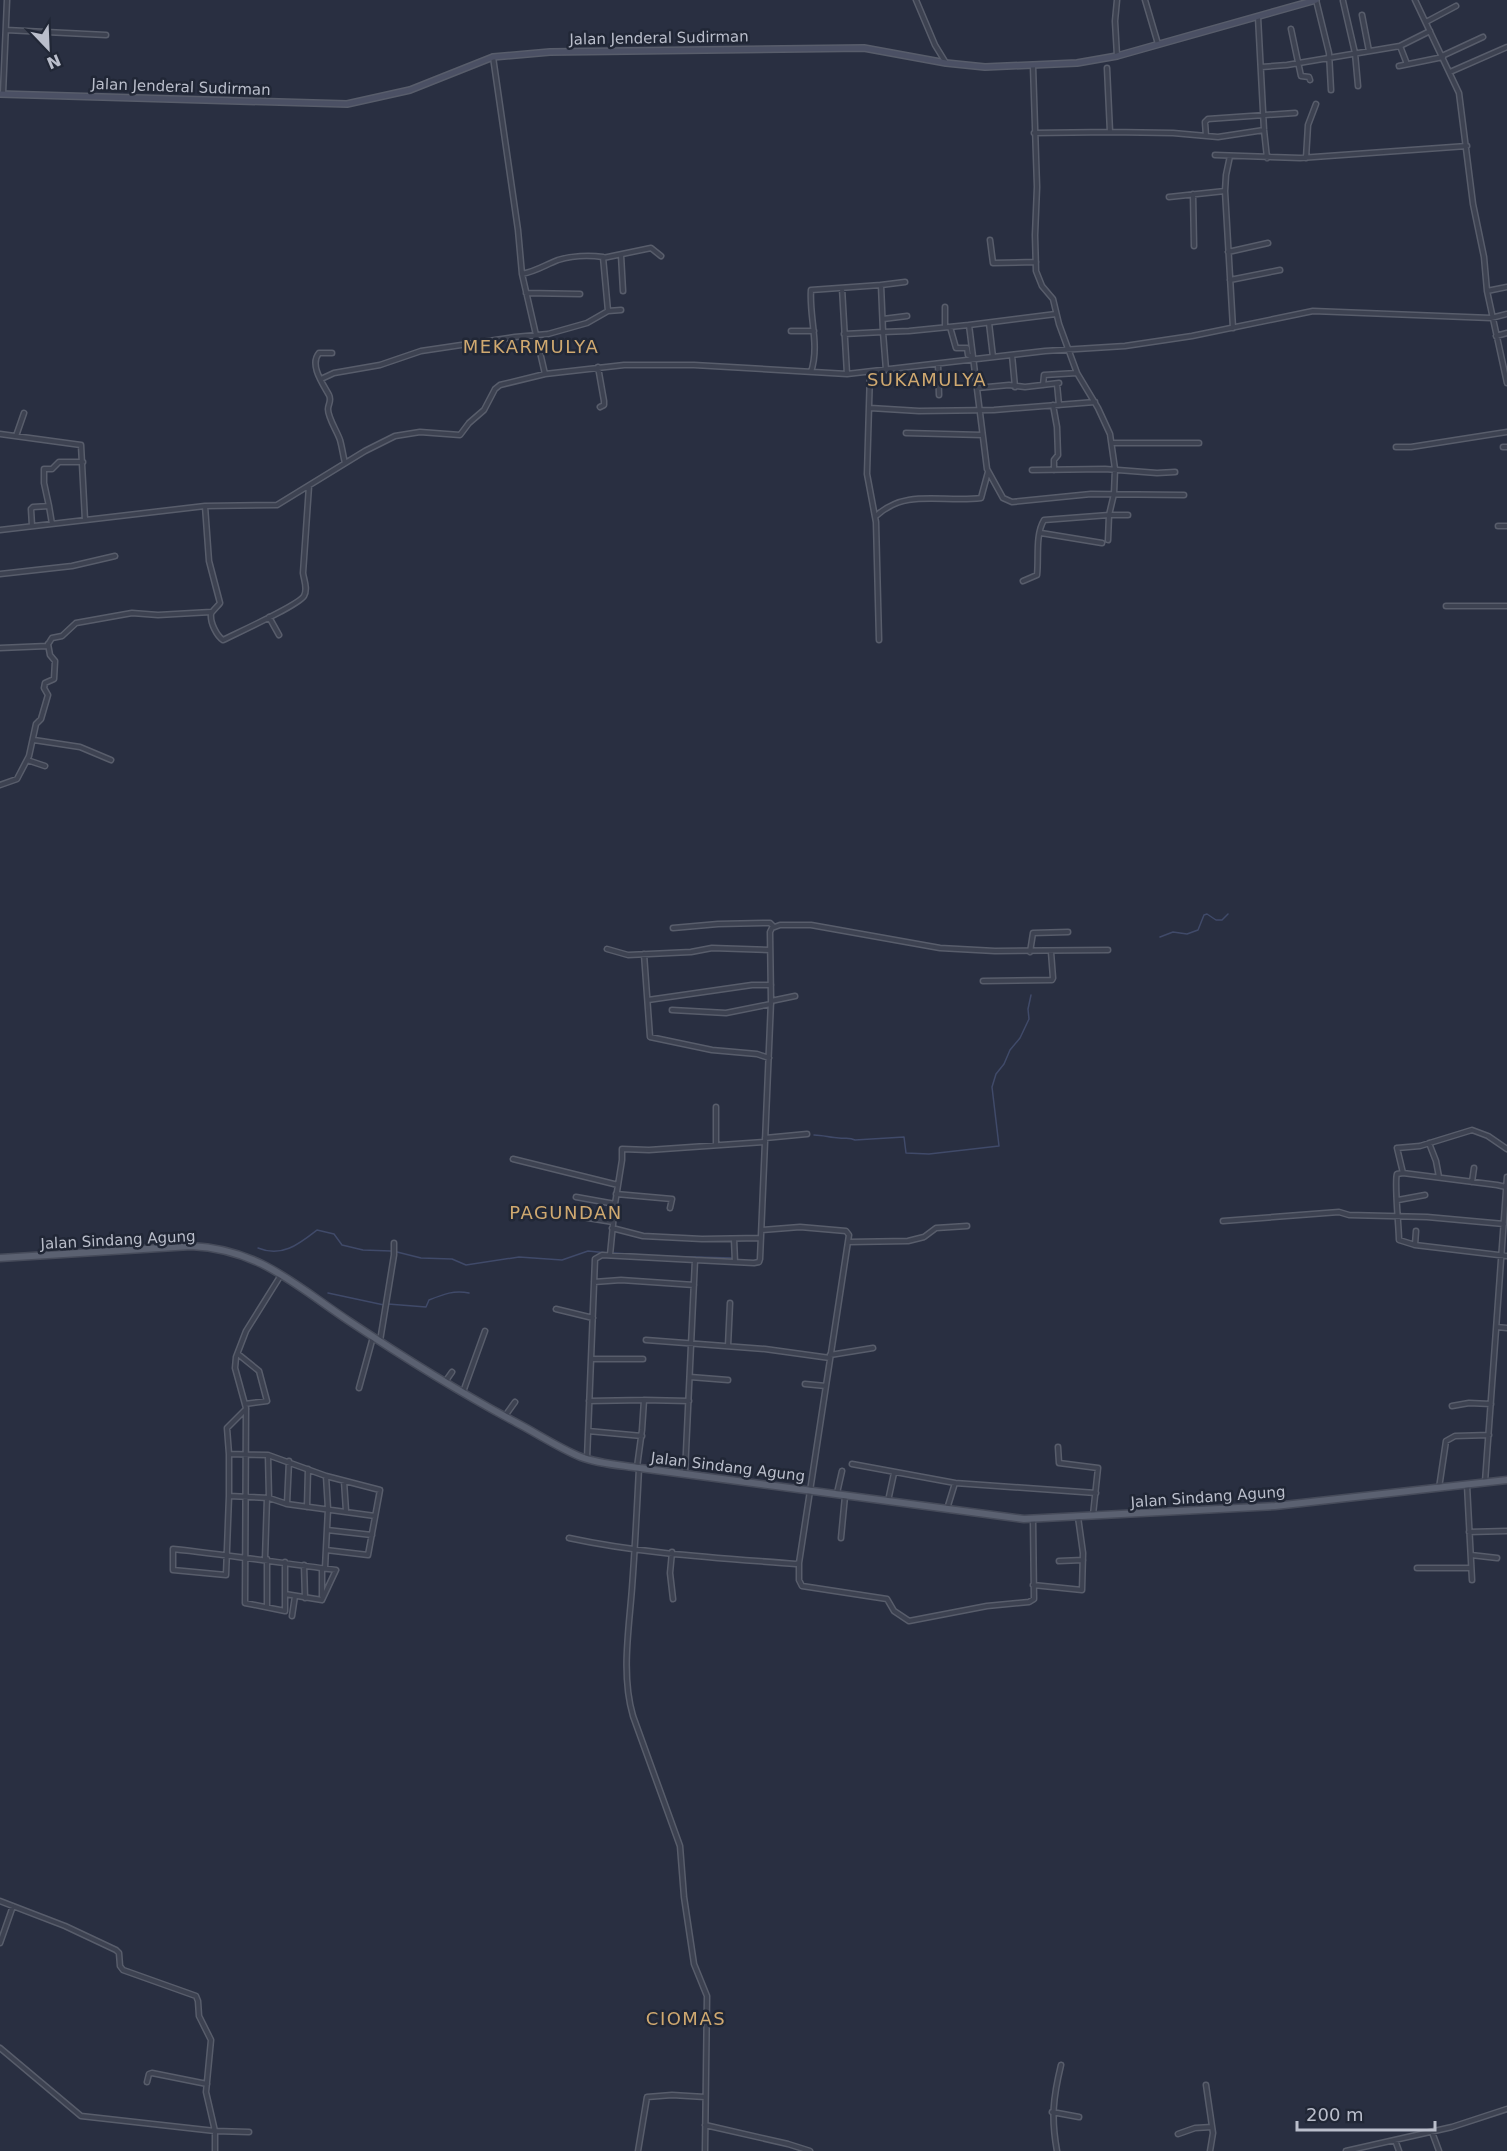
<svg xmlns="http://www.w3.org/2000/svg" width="1507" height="2151" font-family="'DejaVu Sans',sans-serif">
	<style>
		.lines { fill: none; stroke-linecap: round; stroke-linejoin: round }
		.stream { stroke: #404a69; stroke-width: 1.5 }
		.minor-casing { stroke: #585d6b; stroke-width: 7 }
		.secondary-casing { stroke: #585d6b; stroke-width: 8 }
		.primary-casing { stroke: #464b5a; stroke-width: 9 }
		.minor { stroke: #3d4251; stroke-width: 4 }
		.secondary { stroke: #4b5064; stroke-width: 5 }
		.primary { stroke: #5b6171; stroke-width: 6 }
		.labels { text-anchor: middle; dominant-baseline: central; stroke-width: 5; stroke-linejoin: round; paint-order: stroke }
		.street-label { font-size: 15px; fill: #babecb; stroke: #212736 }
		.quarter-label { font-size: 18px; letter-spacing: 1.5px; fill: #d0a970; stroke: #212736 }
	</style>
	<rect width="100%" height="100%" fill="#292f41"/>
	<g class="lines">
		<path class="stream" d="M1160,937L1173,932L1187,934L1198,930L1204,915L1207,914L1216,920H1222L1228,914
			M814,1135C823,1135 831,1138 839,1138C846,1139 849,1137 855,1140L904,1137L906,1153L929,1154L999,1146L992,1087L996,1074L1004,1064L1010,1050L1020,1038L1029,1019L1028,1009L1031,995
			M258,1248C282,1258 299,1244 317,1230L334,1234L342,1245L363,1250L391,1251
			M397,1252L421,1258L452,1259L466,1265L519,1257L562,1260L588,1251L608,1253
			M614,1253L643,1255
			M653,1256L733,1258
			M328,1293L384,1305
			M388,1304L426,1307L429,1300C444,1294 454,1290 469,1293"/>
		<defs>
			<path id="minor" d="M916,0L935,45L946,63
				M1145,0L1158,44
				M1316,0L1329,53L1331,90
				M1415,0L1459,93L1473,204L1484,257L1487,291L1507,383
				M1343,1L1355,53L1358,86
				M1362,15L1369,51
				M1258,17L1264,130L1267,158
				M1426,22L1456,6
				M1291,29L1301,76L1309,77L1310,80
				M6,30L106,35
				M1400,46L1407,64
				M1117,56L1115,21L1117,0
				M1442,56L1483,37
				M493,57L518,230L522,274L545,374
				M1399,66L1443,57
				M1261,67L1287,65L1400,46L1430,31
				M1450,72L1507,47
				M3,93L7,0
				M1110,132L1173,133L1218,137L1264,130
				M1034,133L1110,132L1107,68
				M1206,136L1205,122L1208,119L1295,113
				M1215,155L1300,158L1467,146
				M1230,156L1226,175L1225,191L1233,328
				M1306,158L1308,125L1316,104
				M1193,194L1194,246
				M1169,197L1225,191
				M990,240L993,263L1036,262
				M1228,252L1268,243
				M621,255L623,291
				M603,258L651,248L661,256
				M1230,280L1280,270
				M881,285L905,282
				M842,288L847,374
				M1487,291L1507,287
				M526,293L580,294
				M945,307V327
				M608,311L621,310
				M1056,314L969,325L987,469L1003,498L1012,502L1091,494L1184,495
				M883,319L907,316
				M989,323L993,357
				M950,327L956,348H967L968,355L973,357
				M791,331H814
				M1496,336L1507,333
				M332,353H319C309,365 323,384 329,395C332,401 328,404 328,409C328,418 337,431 340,440C342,447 343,455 345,463
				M1012,355L1015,387
				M938,364L939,395
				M598,367L604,401V405L600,407
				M886,370L883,332L909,331L969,325
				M811,372C820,345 809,317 811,290L881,285L883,332L844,334
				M870,372L867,474L876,522L879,640
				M321,379L334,373L380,365L421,351L515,337L548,334L587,323L608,311L603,257C589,255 571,256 558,260C545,265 537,271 522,274
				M1057,384L1059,405
				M1043,385L1044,375L1077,373
				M977,388L1009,385L1025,387L1059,383
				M1053,405L1057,427L1058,455L1054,460V470
				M870,408L919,411L994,410L1095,402
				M906,433L982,435
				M0,434L81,445L85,520
				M16,436L24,413
				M1112,443H1199
				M1396,447H1411L1507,432
				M1503,447H1507
				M1032,470L1105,469L1157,473L1175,472
				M49,506L44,483V469H52L59,462H83
				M205,506L209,561L220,603C218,606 212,611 211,614C210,623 217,636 223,640C237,633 299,605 304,596C308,589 304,580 303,573L309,486
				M876,516C906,488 943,503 981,498L988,472
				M32,526L31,509L33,507L49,506L52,524
				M1498,526H1507
				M0,530L205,506L277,505L365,451L395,436L420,432L460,435L469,423L484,410L495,389L500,385L545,374L624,365H694L847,374L1045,351L1125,346L1192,336L1313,311L1491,318L1507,314
				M1041,533L1102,543
				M1108,540L1109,515H1128
				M0,574L72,566L115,556
				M1023,581L1037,575C1039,558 1035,535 1044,520L1109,515L1114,494L1115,469L1110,434L1098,408L1077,373L1059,324L1053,299L1042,286L1036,271L1035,235L1037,187L1033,66
				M1446,606H1507
				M269,617L279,635
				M0,648L47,646L52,638L62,636L76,623L132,613L158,615L211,612
				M34,740L80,747L111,760
				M27,760L45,766
				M0,785L17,779L29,756L36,724L41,719L48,695L44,688L45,683L54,679L55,661L50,655L48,644
				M673,928L718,924L763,923H770L774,927
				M607,949L628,955L691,952L712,948L770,950
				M1030,952L1033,933L1068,932
				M644,954L650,1037L712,1050L757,1054L769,1058
				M983,981L1052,980L1053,978L1051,952
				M648,1000L752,985H771
				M771,1001L795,996
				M672,1010L726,1013L771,1004
				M716,1107V1144
				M765,1138L807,1134
				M1429,1143L1436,1161L1439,1177
				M513,1159L618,1185
				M1403,1173L1397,1174C1394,1181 1399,1228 1399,1240L1415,1245L1507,1256
				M1472,1182L1474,1168
				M1506,1187L1497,1185L1403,1173L1397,1148L1420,1146L1472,1130L1488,1136L1507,1149
				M616,1194L672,1199L670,1208
				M576,1197L615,1204
				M1398,1200L1425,1195
				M582,1217L613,1222
				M1223,1221L1339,1212L1349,1215L1427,1217L1504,1224
				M612,1228L643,1236L702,1239L761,1238
				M734,1239L735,1262
				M849,1242L908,1241L924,1237L936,1228L967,1226
				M1415,1245L1416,1231
				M610,1255L615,1204L622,1160V1149L649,1150L765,1142
				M281,1275L246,1331L236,1357L235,1368L246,1408L245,1603L285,1611V1562
				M594,1282L621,1280L694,1285
				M556,1309L593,1318
				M1497,1327L1507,1328
				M646,1340L765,1349L830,1358
				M380,1341L394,1255V1243
				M728,1346L730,1303
				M238,1354L259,1371L267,1401L245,1404
				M830,1355L873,1348
				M591,1359H643
				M690,1377L728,1380
				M445,1382L452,1372
				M805,1384L826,1386
				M359,1388L373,1337
				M463,1392L485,1331
				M589,1401L644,1400
				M1452,1406L1469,1403L1491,1404
				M505,1416L515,1402
				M588,1431L642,1436
				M1058,1447L1059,1463L1098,1468L1093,1515
				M229,1454L227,1428L246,1409
				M268,1455L269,1498
				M587,1459L595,1259L602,1255L695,1260
				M852,1464L955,1483
				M637,1467L642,1430L644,1400L689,1401
				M639,1468C637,1508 635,1548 632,1588C629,1629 621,1675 633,1716L680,1846L684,1897L694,1964L707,1996L705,2151
				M685,1473L695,1260L754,1263L759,1262L760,1259L771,1001L770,932L772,928L780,925H811L940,948L995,951L1108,950
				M344,1481L346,1511
				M1485,1482L1507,1177
				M1467,1485L1472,1580
				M1439,1488L1446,1441L1455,1436L1489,1435
				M837,1493L842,1471
				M229,1496V1454L268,1455L326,1476L328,1509L325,1568
				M888,1501L894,1473
				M287,1504L289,1461
				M307,1507L308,1469
				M947,1509L955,1483L1096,1493
				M327,1530L372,1535
				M1469,1532L1506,1531
				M569,1538C643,1554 721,1558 796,1564L799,1563L849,1235L846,1231L800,1227L762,1230
				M841,1538L845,1496
				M326,1550L368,1555L380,1490L326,1476
				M672,1552L670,1573L673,1599
				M1471,1555L1497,1558
				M265,1559L267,1498
				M1059,1561L1083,1560
				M799,1563V1580L802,1586L887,1599L894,1611L909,1621L987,1606L1029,1602L1034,1599L1033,1519
				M304,1565L305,1598
				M1417,1568H1471
				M1033,1585L1082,1590L1083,1553L1078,1517
				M285,1594L322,1600
				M322,1596V1568
				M322,1600L336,1570C282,1563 228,1555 173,1549V1570L226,1575L229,1496L269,1498L287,1504L375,1516
				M267,1607V1559
				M292,1616L295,1596
				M0,1901L65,1926L116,1950L119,1953L120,1966L123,1970L196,1996L198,2001L199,2016L211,2040L206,2092L215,2131L249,2132
				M0,1943L13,1906
				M0,2048L81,2116L215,2131V2151
				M147,2082L149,2074L152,2073L207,2084
				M1206,2085L1213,2133L1210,2151
				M1052,2112L1079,2117
				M705,2125L788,2144L810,2151
				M1432,2132L1439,2151
				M1178,2134L1195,2128L1212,2127
				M1395,2140L1399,2151
				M638,2151L647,2097L672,2095L705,2097
				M1057,2151C1051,2118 1053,2098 1061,2065
				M1346,2151L1452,2127L1507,2109"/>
			<path id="secondary" d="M0,94L347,104L410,90L493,57L550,52L864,48L946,63L985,67L1077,63L1117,56L1316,0"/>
			<path id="primary" d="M0,1258L191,1246C259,1249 295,1285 349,1321C403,1357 459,1392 517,1423C538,1434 559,1448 581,1457C599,1464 621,1465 640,1468L1024,1519L1275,1506L1507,1480"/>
		</defs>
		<use href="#minor" class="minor-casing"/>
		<use href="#secondary" class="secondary-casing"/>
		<use href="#primary" class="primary-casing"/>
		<use href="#minor" class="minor"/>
		<use href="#secondary" class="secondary"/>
		<use href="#primary" class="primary"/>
	</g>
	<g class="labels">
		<g class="street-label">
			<text transform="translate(659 38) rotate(-1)">Jalan Jenderal Sudirman</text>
			<text transform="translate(181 87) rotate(2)">Jalan Jenderal Sudirman</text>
			<text transform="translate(118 1240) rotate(-3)">Jalan Sindang Agung</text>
			<text transform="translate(728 1467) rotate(7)">Jalan Sindang Agung</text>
			<text transform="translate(1208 1497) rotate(-4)">Jalan Sindang Agung</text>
		</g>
		<g class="quarter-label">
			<text x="531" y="346">MEKARMULYA</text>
			<text x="927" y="379">SUKAMULYA</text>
			<text x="566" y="1212">PAGUNDAN</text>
			<text x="686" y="2018">CIOMAS</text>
		</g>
	</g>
	<g transform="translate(48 48) rotate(157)" stroke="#212736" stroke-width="4.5" paint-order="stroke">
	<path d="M0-4.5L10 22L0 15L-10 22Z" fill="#babecb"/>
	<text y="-9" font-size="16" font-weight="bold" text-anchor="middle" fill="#babecb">N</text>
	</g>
	<path d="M1297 2121v9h138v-9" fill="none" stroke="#babecb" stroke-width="3"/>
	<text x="1306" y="2121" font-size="18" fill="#babecb" stroke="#212736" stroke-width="4.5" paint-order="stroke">200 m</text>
</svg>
